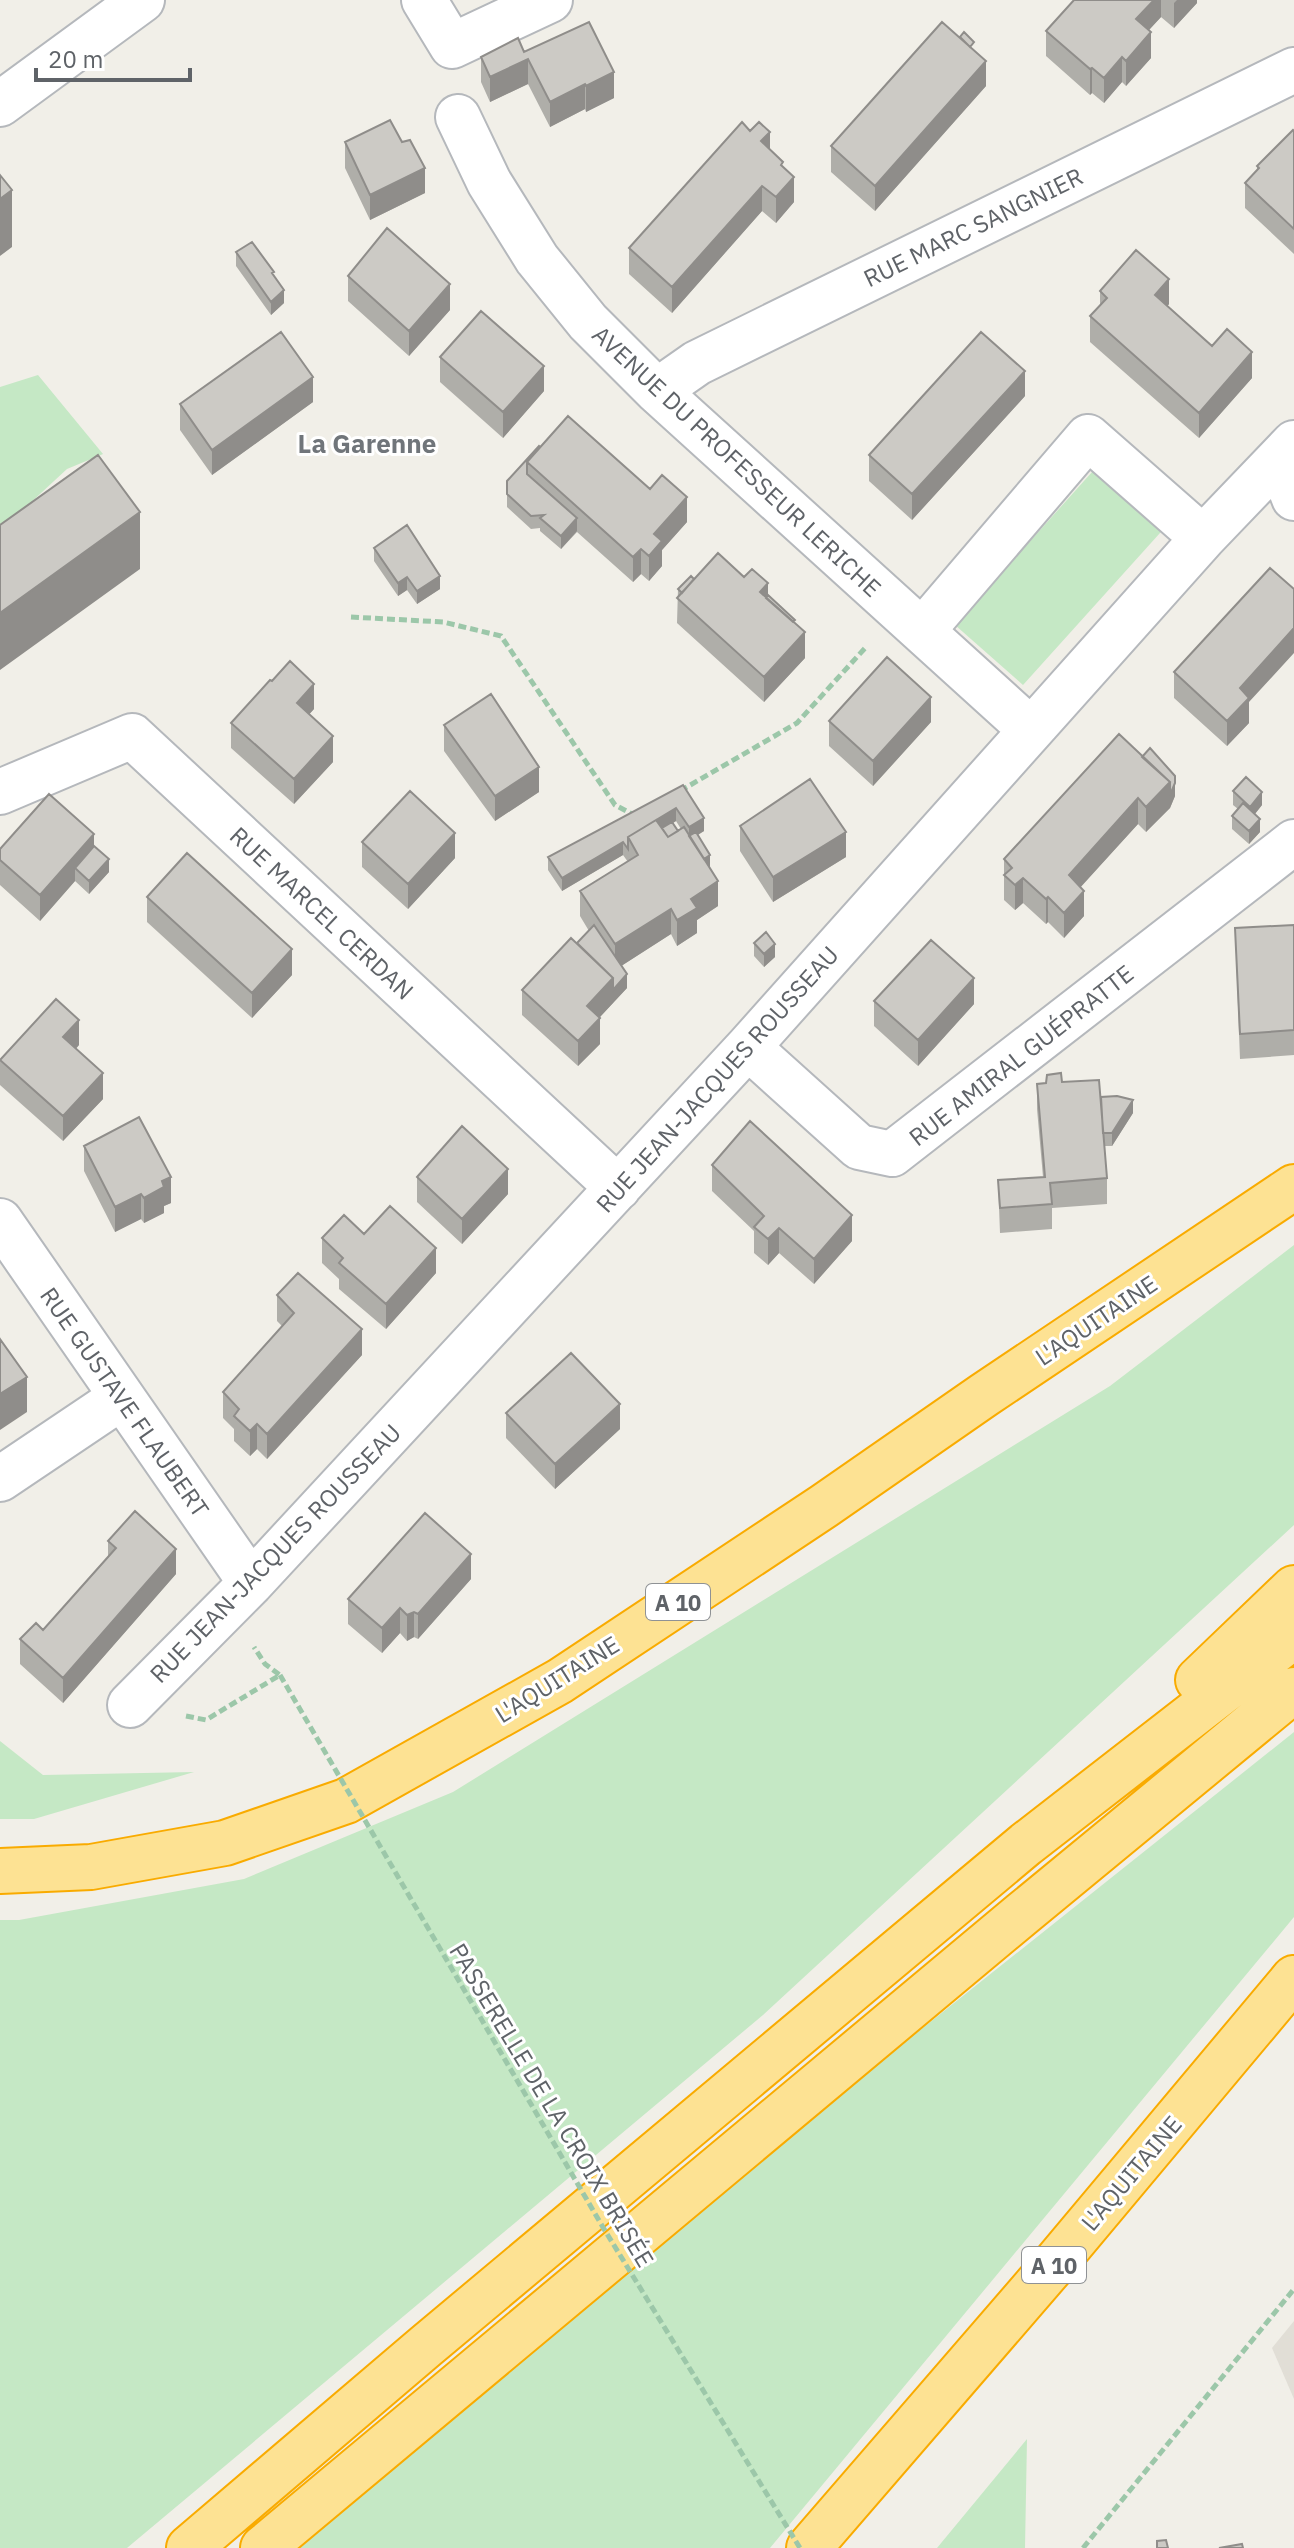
<svg xmlns="http://www.w3.org/2000/svg" width="1294" height="2548" font-family="'IBM Plex Sans',sans-serif">
	<style>
		.education { fill: #e1ded6 }
		.green { fill: #c5e8c5 }
		.lines { fill: none; stroke-linecap: round; stroke-linejoin: round }
		.minor-casing { stroke: #b5b8bc; stroke-width: 48 }
		.highway-casing { stroke: #f9ab00; stroke-width: 48 }
		.path { stroke: #9cc7a9; stroke-width: 5; stroke-dasharray: 8 4; stroke-linecap: butt }
		.minor { stroke: #fff; stroke-width: 44 }
		.highway { stroke: #fde293; stroke-width: 44 }
		.path-bridge { stroke: #9cc7a9; stroke-width: 5; stroke-dasharray: 8 4; stroke-linecap: butt }
		.wall { fill: #afaea9; fill-rule: evenodd }
		.shaded-wall { fill: #8f8d8a }
		.building { fill: #cccac5; stroke: #8f8d8a; stroke-width: 2 }
		.labels { text-anchor: middle; dominant-baseline: central; stroke-width: 6; stroke-linejoin: round; paint-order: stroke }
		.shield { fill: #fff; stroke: #8f9295; stroke-width: 2 }
		.shield-label { font-size: 22px; font-weight: bold; fill: #5f6368 }
		.street-label { font-size: 24px; fill: #5f6368; stroke: #fff }
		.neighbourhood-label { font-size: 26px; font-weight: bold; fill: #70757a; stroke: #fff }
	</style>
	<rect width="100%" height="100%" fill="#f1efe8"/>
	<path class="education" d="M1294,2321V2399L1272,2348Z"/>
	<path class="green" d="M38,375L103,454L67,469L0,531V387Z
		M1101,462L1169,523L1023,685L955,625Z
		M1294,1245V1525L763,2015L127,2548H0V1920H19L244,1879L453,1792L1110,1386Z
		M1294,1732V1917L770,2548H300L766,2153Z
		M0,1741L43,1775L194,1772L34,1819H0Z
		M1027,2439L1025,2548H937Z"/>
	<g class="lines">
		<defs>
			<path id="minor" d="M424,0L452,46L550,0
				M0,104L142,0
				M458,117L489,182L537,259L588,322L657,391L1031,730
				M657,391L697,363L1294,70
				M1279,460L1294,498
				M923,630L1088,437L1203,538
				M0,792L132,736L618,1188
				M748,1047L859,1147L892,1154L1294,842
				M0,1221L251,1583
				M0,1479L122,1397
				M130,1705L251,1583L748,1047L1203,538L1294,443"/>
			<path id="highway" d="M1198,1680L1294,1588
				M0,1871L91,1867L225,1843L346,1801L560,1681L824,1506L984,1395L1294,1187
				M189,2548L426,2346L1026,1844L1294,1636
				M263,2548L1022,1914L1294,1690
				M809,2548L1051,2268L1294,1978"/>
		</defs>
		<use href="#minor" class="minor-casing"/>
		<use href="#highway" class="highway-casing"/>
		<path class="path" d="M351,617L443,622L501,636L615,805L632,814
			M680,791L797,723L866,647
			M186,1716L206,1720L280,1675L265,1664L254,1647
			M1083,2548L1294,2289"/>
		<use href="#minor" class="minor"/>
		<use href="#highway" class="highway"/>
		<path class="path-bridge" d="M280,1675L604,2229L800,2548"/>
	</g>
	<path class="wall" d="M1074,0H1197V3L1174,28L1161,17L1149,30L1151,58L1126,86L1122,82L1104,103L1092,93L1090,95L1046,56V31Z
		M974,51L986,86L875,211L831,172V146Z
		M524,52L614,98L586,112L585,109L550,127L528,84L490,102L481,82V57Z
		M1294,131V254L1245,208V183L1257,170V166Z
		M345,142L425,193L370,220L345,168Z
		M770,149L783,167L794,202L776,223L762,211L672,313L629,274V248Z
		M236,252L274,277L284,303L271,315L236,266Z
		M348,276L450,310L409,356L348,301Z
		M1100,291L1169,304L1167,307L1212,346L1252,378L1199,438L1090,342V316L1100,305Z
		M440,357L544,391L503,438L440,382Z
		M1025,396L912,520L869,481V455Z
		M313,402L212,475L180,430V404Z
		M540,447L687,522L662,550V566L649,581L641,574L633,582L577,532L561,549L540,531V528L531,529L507,507V481Z
		M374,548L440,589L417,604L407,590L398,596L374,561Z
		M744,577L768,595L795,623L805,658L764,702L677,623L678,589L694,579Z
		M1174,672L1249,702V723L1227,746L1174,698Z
		M314,709L309,714L333,762L294,804L231,748V723Z
		M829,721L931,722L873,786L829,746Z
		M444,725L539,792L495,821L444,751Z
		M1119,734L1175,796L1170,808L1146,832L1138,824L1080,887L1084,916L1064,938L1048,922L1046,924L1023,903L1015,910L1004,900V859Z
		M683,785L704,831L698,835L710,868L718,906L697,920V933L677,946L671,934L621,966L627,988L599,1018L600,1044L578,1066L522,1015V990L577,943L589,931L580,916V891L628,862L623,855L562,891L548,870V857ZM676,821L681,829L678,831L673,823Z
		M1233,791L1262,805L1255,814L1260,832L1249,844L1232,829V816L1238,809L1233,805Z
		M740,826L846,857L773,902L740,851Z
		M362,842L455,858L408,909L362,867Z
		M94,846L109,872L89,894L75,881L40,921L0,885V849Z
		M147,897L292,975L252,1018L147,922Z
		M1294,925V1055L1240,1059L1235,928Z
		M754,943L775,957L764,967L754,956Z
		M874,1001L974,1004L918,1066L874,1026Z
		M79,1045L76,1049L103,1099L63,1141L0,1085V1060Z
		M1062,1082L1101,1097L1133,1113L1112,1146H1104L1107,1178V1204L1052,1208V1229L1000,1233L998,1180L1043,1177L1037,1109V1084Z
		M84,1146L171,1203L164,1206V1213L144,1223L141,1219L115,1232L84,1171Z
		M712,1165L852,1241L814,1284L779,1253L768,1265L754,1253V1231L712,1191Z
		M417,1177L508,1194L462,1244L417,1202Z
		M364,1234L436,1273L386,1329L339,1289V1279L322,1263V1238Z
		M277,1295L362,1355L267,1459L257,1449L250,1456L234,1441V1429L223,1418V1392L282,1326L277,1321Z
		M506,1413L620,1429L555,1489L506,1438Z
		M108,1541L176,1574L63,1703L20,1664V1639L43,1630L108,1557Z
		M471,1579L418,1639L414,1637L407,1641L400,1633L382,1653L348,1624V1599Z"/>
	<path class="shaded-wall" d="M1154,0H1161V17L1136,44V19Z
		M1177,0H1197V3L1174,28V3Z
		M1151,32V58L1126,86V61Z
		M1122,57V82L1104,103V78Z
		M528,59V84L490,102V77Z
		M986,61V86L875,211V186Z
		M1092,68V93L1090,95V69Z
		M614,72V98L586,112V86Z
		M585,84V109L550,127V102Z
		M770,132V158L761,141Z
		M425,168V193L370,220V195Z
		M794,177V202L776,223V197Z
		M762,186V211L672,313V287Z
		M12,190V247L0,256V199Z
		M1169,279V304L1155,321V295Z
		M450,284V310L409,356V331Z
		M284,290V303L271,315V302Z
		M1252,352V378L1199,438V413Z
		M544,366V391L503,438V412Z
		M1025,371V396L912,520V494Z
		M313,377V402L212,475V450Z
		M687,497V522L662,550V566L649,581V556L654,534Z
		M140,512V569L0,670V613Z
		M577,518V531L561,549V536Z
		M641,549V574L633,582V557Z
		M440,576V589L417,604V591Z
		M407,577V590L398,596V583Z
		M768,583V609L760,592Z
		M1294,628V653L1249,702V723L1227,746V721L1240,688Z
		M805,632V658L764,702V677Z
		M314,684V709L297,728V703Z
		M931,697V722L873,786V761Z
		M333,736V762L294,804V779Z
		M539,767V792L495,821V796Z
		M1170,782L1175,783V796L1170,808L1146,832V807Z
		M1262,792V805L1250,820V807Z
		M1138,798V824L1069,900V875Z
		M676,808V821L644,841L638,831Z
		M704,818V831L689,840V827Z
		M1260,819V832L1249,844V831Z
		M846,832V857L773,902V877Z
		M455,833V858L408,909V884Z
		M94,834V859L75,868V881L40,921V895Z
		M623,842V855L562,891V878Z
		M710,855V868L698,862Z
		M109,859V872L89,894V881Z
		M1023,878V903L1015,910V885Z
		M718,881V906L697,920V933L677,946V920L691,899Z
		M1084,891V916L1064,938V913Z
		M1048,897V922L1046,924V899Z
		M671,909V934L615,970V944Z
		M775,944V957L764,967V954Z
		M292,949V975L252,1018V993Z
		M627,974V988L587,1031V1006L613,978Z
		M974,978V1004L918,1066V1040Z
		M600,1018V1044L578,1066V1041Z
		M79,1020V1045L63,1062V1037Z
		M103,1073V1099L63,1141V1116Z
		M1133,1100V1113L1112,1146V1133Z
		M508,1169V1194L462,1244V1219Z
		M171,1177V1203L164,1206V1213L144,1223V1198L162,1181Z
		M141,1194V1219L115,1232V1207Z
		M852,1215V1241L814,1284V1259Z
		M779,1228V1253L768,1265V1239Z
		M436,1248V1273L386,1329V1304Z
		M362,1329V1355L267,1459V1434Z
		M27,1377V1412L0,1430V1394Z
		M620,1404V1429L555,1489V1464Z
		M257,1424V1449L250,1456V1431Z
		M176,1549V1574L63,1703V1678Z
		M471,1554V1579L418,1639V1614Z
		M400,1608V1633L382,1653V1628Z
		M414,1612V1637L407,1641V1615Z"/>
	<path class="building" d="M1074,0H1154L1136,19L1151,32L1126,61L1122,57L1104,78L1092,68L1090,69L1046,31Z
		M589,22L614,72L586,86L585,84L550,102L528,59L490,77L481,57L518,38L524,52Z
		M942,22L986,61L875,186L831,146Z
		M964,32L974,42L970,47L960,37Z
		M390,120L402,142L410,140L425,168L370,195L345,142Z
		M742,122L750,131L759,122L770,132L761,141L783,162L781,165L794,177L776,197L762,186L672,287L629,248Z
		M1293,130L1294,131V229L1245,183L1259,168L1257,166Z
		M0,175L12,190L0,199Z
		M387,228L450,284L409,331L348,276Z
		M252,242L274,272L272,273L284,290L271,302L236,252Z
		M1136,250L1169,279L1155,295L1212,346L1227,329L1252,352L1199,413L1090,316L1107,298L1100,291Z
		M481,311L544,366L503,412L440,357Z
		M281,332L313,377L212,450L180,404Z
		M981,332L1025,371L912,494L869,455Z
		M568,416L650,489L662,475L687,497L654,534L662,541L649,556L641,549L633,557L527,462Z
		M539,446L540,447L527,462V474L577,518L561,536L540,518L544,515L531,516L507,494V481Z
		M98,455L140,512L0,613V525Z
		M407,525L440,576L417,591L407,577L398,583L374,548Z
		M718,553L744,577L752,569L768,583L760,592L805,632L764,677L677,598Z
		M1270,568L1294,589V628L1240,688L1249,698L1227,721L1174,672Z
		M691,576L694,579L682,593L678,589Z
		M768,595L795,620L793,622L766,598Z
		M887,657L931,697L873,761L829,721Z
		M290,661L314,684L297,703L333,736L294,779L231,723L270,680L272,681Z
		M491,694L539,767L495,796L444,725Z
		M1119,734L1170,782L1146,807L1138,798L1069,875L1084,891L1064,913L1048,897L1046,899L1023,878L1015,885L1004,875L1012,868L1004,859Z
		M1150,748L1175,776V783L1170,795V782L1142,757Z
		M1246,777L1262,792L1250,807L1233,791Z
		M810,779L846,832L773,877L740,826Z
		M683,785L704,818L689,827L676,808L628,837V849L623,842L562,878L548,857Z
		M410,791L455,833L408,884L362,842Z
		M49,794L94,834L40,895L0,860V849Z
		M1243,803L1260,819L1249,831L1232,816Z
		M656,820L668,837L684,827L718,881L691,899L697,908L677,920L671,909L615,944L580,891L638,855L628,837Z
		M672,822L678,831L668,837L662,828Z
		M696,832L710,855L704,859L689,836Z
		M94,846L109,859L89,881L75,868Z
		M187,853L292,949L252,993L147,897Z
		M594,925L627,974L613,990V978L577,943Z
		M1294,925V1030L1240,1034L1235,928Z
		M766,932L775,944L764,954L754,943Z
		M571,938L613,978L587,1006L600,1018L578,1041L522,990Z
		M931,940L974,978L918,1040L874,1001Z
		M56,999L79,1020L63,1037L103,1073L63,1116L0,1060Z
		M1061,1073L1062,1082L1099,1080L1107,1178L1050,1183L1052,1204L1000,1208L998,1180L1045,1177L1037,1084L1046,1083L1047,1075Z
		M1117,1096L1133,1100L1112,1133H1103L1101,1097Z
		M139,1117L171,1177L162,1181L164,1187L144,1198L141,1194L115,1207L84,1146Z
		M750,1121L852,1215L814,1259L779,1228L768,1239L754,1227L764,1216L712,1165Z
		M462,1126L508,1169L462,1219L417,1177Z
		M390,1206L436,1248L386,1304L339,1263L343,1258L322,1238L344,1215L364,1234Z
		M298,1273L362,1329L267,1434L257,1424L250,1431L234,1416L239,1409L223,1392L294,1313L277,1295Z
		M0,1339L27,1377L0,1394Z
		M571,1353L620,1404L555,1464L506,1413Z
		M135,1511L176,1549L63,1678L20,1639L36,1623L43,1630L116,1548L108,1541Z
		M425,1513L471,1554L418,1614L414,1612L407,1615L400,1608L382,1628L348,1599Z
		M1166,2540L1168,2548H1157V2541Z
		M1242,2544L1243,2548H1219Z"/>
	<g class="labels">
		<g class="shield">
			<rect x="646" y="1584" width="64" height="36" rx="6"/>
			<rect x="1022" y="2247" width="64" height="36" rx="6"/>
		</g>
		<g class="shield-label">
			<text x="678" y="1602">A 10</text>
			<text x="1054" y="2265">A 10</text>
		</g>
		<g class="street-label">
			<text transform="translate(973 227) rotate(-26)">RUE MARC SANGNIER</text>
			<text transform="translate(737 461) rotate(43)">AVENUE DU PROFESSEUR LERICHE</text>
			<text transform="translate(322 913) rotate(43)">RUE MARCEL CERDAN</text>
			<text transform="translate(1021 1055) rotate(-38)">RUE AMIRAL GUÉPRATTE</text>
			<text transform="translate(717 1079) rotate(-48)">RUE JEAN-JACQUES ROUSSEAU</text>
			<text transform="translate(1096 1320) rotate(-34)">L'AQUITAINE</text>
			<text transform="translate(125 1402) rotate(55)">RUE GUSTAVE FLAUBERT</text>
			<text transform="translate(275 1553) rotate(-46)">RUE JEAN-JACQUES ROUSSEAU</text>
			<text transform="translate(557 1679) rotate(-32)">L'AQUITAINE</text>
			<text transform="translate(552 2105) rotate(59)">PASSERELLE DE LA CROIX BRISÉE</text>
			<text transform="translate(1131 2173) rotate(-50)">L'AQUITAINE</text>
		</g>
		<g class="neighbourhood-label">
			<text x="367" y="443">La Garenne</text>
		</g>
	</g>
	<path d="M36 68v12h154v-12" fill="none" stroke="#5f6368" stroke-width="4"/>
	<text x="48" y="68" font-size="24" fill="#5f6368" stroke="#ffffff" stroke-width="6" paint-order="stroke">20 m</text>
</svg>
